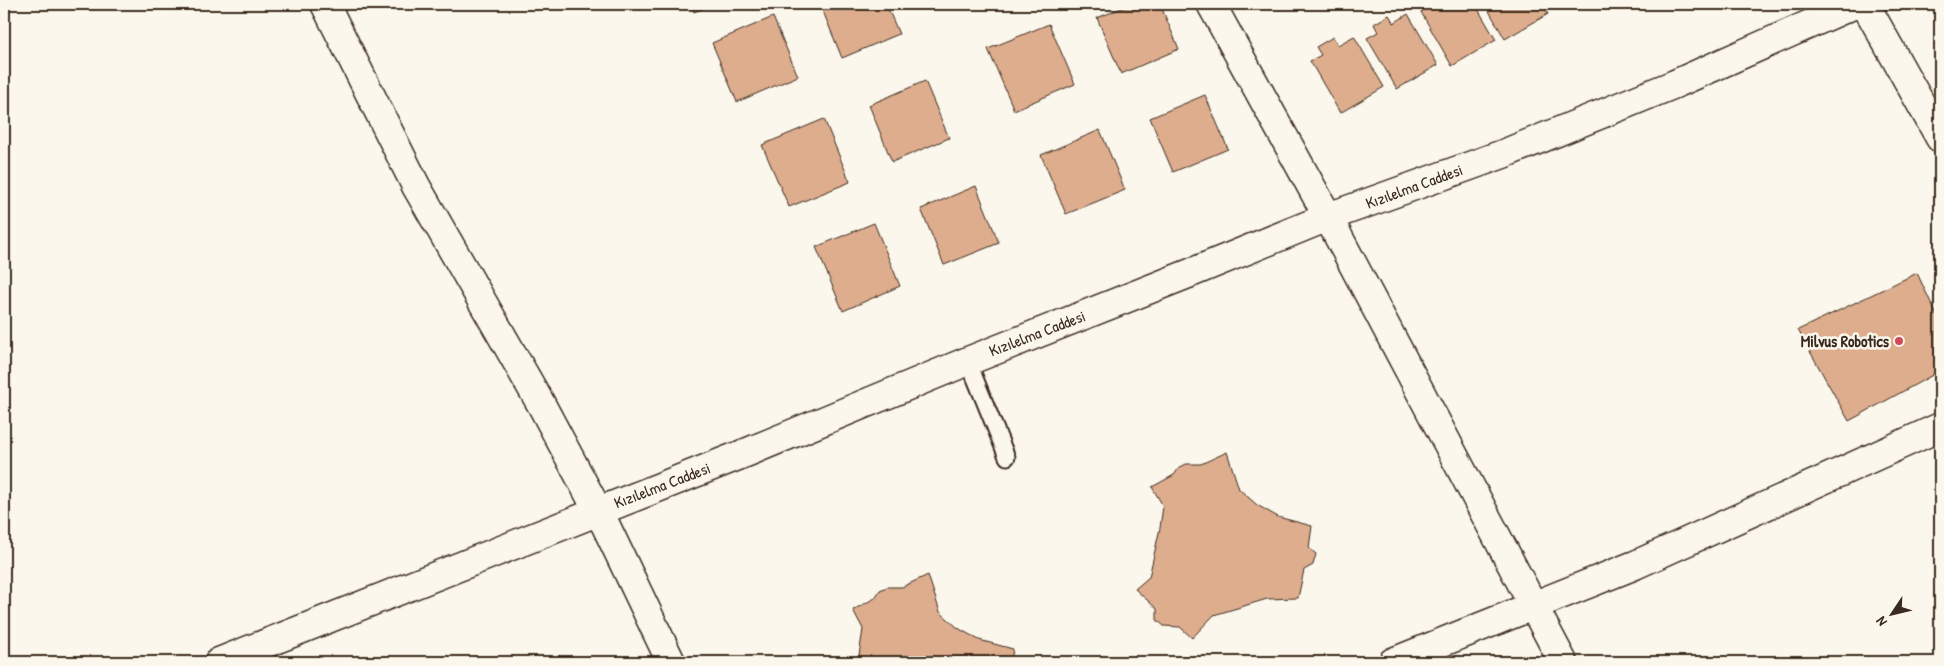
<svg xmlns="http://www.w3.org/2000/svg" width="1944" height="666" font-family="'Patrick Hand',sans-serif">
	<style>
		.green { fill: #d4e599; stroke: #88885c }
		.building { fill: #ddad8e; stroke: #3b2a1e }
		.lines { fill: none; stroke-linecap: round; stroke-linejoin: round }
		.lane-casing { stroke: #3b2a1e; stroke-width: 19 }
		.street-casing { stroke: #3b2a1e; stroke-width: 31 }
		.secondary-casing { stroke: #3b2a1e; stroke-width: 31 }
		.lane { stroke: #fbf7ec; stroke-width: 15 }
		.street { stroke: #fbf7ec; stroke-width: 28 }
		.secondary { stroke: #fbf7ec; stroke-width: 28 }
		.poi-dot { fill: #d1495b; stroke: #fbf7ec; stroke-width: 2 }
		.labels { text-anchor: middle; dominant-baseline: central; stroke-width: 5; stroke-linejoin: round; paint-order: stroke }
		.street-label { font-size: 16px; fill: #3b2a1e; stroke: #fbf7ec }
		.poi-label { font-size: 16px; font-weight: bold; fill: #3b2a1e; stroke: #fbf7ec; text-anchor: end }
	</style>
	<rect width="100%" height="100%" fill="#fbf7ec"/>
	<filter id="ink" filterUnits="userSpaceOnUse"><feTurbulence type="fractalNoise" baseFrequency=".02" numOctaves="2"/><feDisplacementMap in="SourceGraphic" scale="10" xChannelSelector="R" yChannelSelector="G"/><feConvolveMatrix kernelMatrix="1 2 1 2 8 2 1 2 1" color-interpolation-filters="sRGB"/></filter>
	<g filter="url(#ink)">
		<path class="green" d="M1940,31V94L1938,90L1934,52Z"/>
		<path class="building" d="M691,4H715L694,12Z
			M820,4H886L899,34L842,58Z
			M1132,4H1160L1179,49L1121,74L1097,18Z
			M1430,4H1475L1496,40L1452,66L1421,12L1431,6Z
			M1485,4H1542L1548,14L1505,39Z
			M1408,14L1438,65L1397,89L1367,38L1378,32L1374,24L1389,15L1394,23Z
			M773,17L798,76L737,102L712,43Z
			M1049,24L1075,84L1014,110L988,49Z
			M1354,36L1384,87L1340,113L1310,61L1321,55L1316,47L1333,37L1338,45Z
			M925,81L949,138L892,162L869,105Z
			M1205,95L1228,149L1173,172L1150,118Z
			M824,119L850,182L789,207L762,145Z
			M1100,130L1125,190L1066,214L1041,155Z
			M976,186L999,243L944,265L921,209Z
			M874,223L900,286L843,311L816,247Z
			M1917,273L1940,322V371L1849,421L1798,330Z
			M1227,452L1239,489L1257,505L1278,517L1312,526L1309,548L1316,554L1313,565L1304,570L1298,598L1267,599L1214,615L1192,638L1180,627L1164,626L1157,620V609L1135,589L1149,577L1160,528L1163,506L1152,487L1174,475L1179,468L1186,464H1201Z
			M928,575L940,612L958,628L979,640L1013,649L1011,662H858L863,629L853,610L875,598L880,590L887,587H902Z"/>
		<g class="lines">
			<defs>
				<path id="lane" d="M968,361L1007,457"/>
				<path id="street" d="M325,4L416,186L541,404L606,526L671,662
					M1211,4L1328,217L1563,662
					M1865,4L1940,138
					M1393,662L1635,565L1940,427"/>
				<path id="secondary" d="M219,662L748,452L968,361L1188,274L1328,217L1503,154L1675,84L1855,4"/>
			</defs>
			<use href="#lane" class="lane-casing"/>
			<use href="#street" class="street-casing"/>
			<use href="#secondary" class="secondary-casing"/>
			<use href="#lane" class="lane"/>
			<use href="#street" class="street"/>
			<use href="#secondary" class="secondary"/>
		</g>
	</g>
	<circle class="poi-dot" cx="1899" cy="341" r="5"/>
	<g class="labels">
		<g class="street-label">
			<text transform="translate(1414 186) rotate(-20)">Kızılelma Caddesi</text>
			<text transform="translate(1037 333) rotate(-21)">Kızılelma Caddesi</text>
			<text transform="translate(662 485) rotate(-21)">Kızılelma Caddesi</text>
		</g>
		<g class="poi-label">
			<text x="1889" y="341">Milvus Robotics</text>
		</g>
	</g>
	<rect width="1944" height="666" fill="none" stroke="#fbf7ec" stroke-width="20"/>
	<rect x="10" y="10" width="1924" height="646" fill="none" stroke="#3b2a1e" stroke-width="2" filter="url(#ink)"/>
	<g transform="translate(1892 614) rotate(235)" stroke="#fbf7ec" stroke-width="4" paint-order="stroke">
	<path d="M0-4L9 19L0 12L-9 19Z" fill="#3b2a1e"/>
	<text y="-8" font-size="14" font-weight="bold" text-anchor="middle" fill="#3b2a1e">N</text>
	</g>
</svg>
